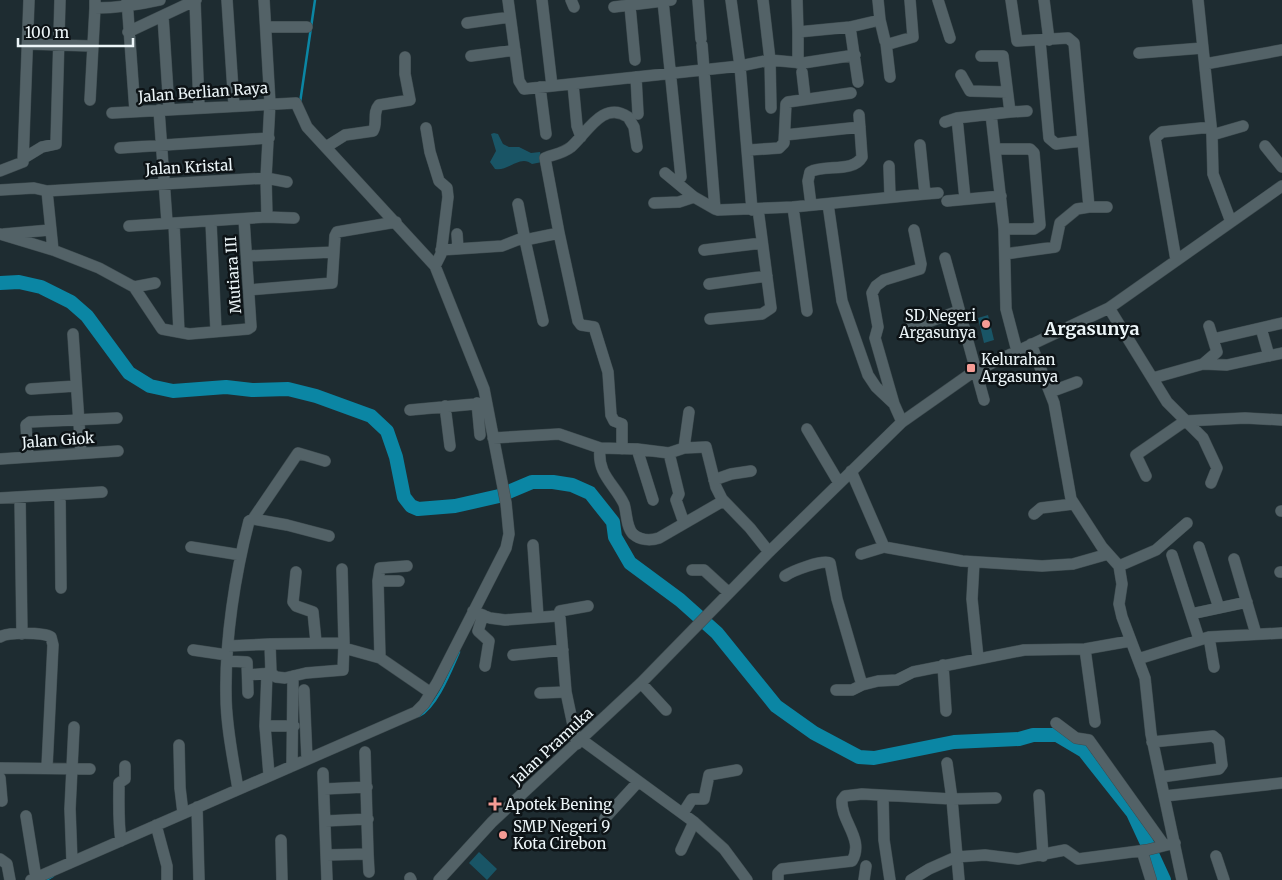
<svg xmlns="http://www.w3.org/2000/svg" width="1282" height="880" font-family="Merriweather,serif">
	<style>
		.green { fill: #195566 }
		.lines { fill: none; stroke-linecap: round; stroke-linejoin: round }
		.stream { stroke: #0b86a4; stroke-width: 2.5 }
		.river { stroke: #0b86a4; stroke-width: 14 }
		.minor-casing { stroke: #3e4b4f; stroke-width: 12 }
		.minor { stroke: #536267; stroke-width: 11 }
		.poi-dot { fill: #f59c95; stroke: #0d1316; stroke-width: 2 }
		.labels { text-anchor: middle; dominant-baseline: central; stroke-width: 5; stroke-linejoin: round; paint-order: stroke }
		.street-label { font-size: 15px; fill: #ecf5f8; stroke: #0d1316 }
		.poi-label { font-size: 15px; fill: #ecf5f8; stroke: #0d1316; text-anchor: start }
		.quarter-label { font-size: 18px; font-weight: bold; fill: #ecf5f8; stroke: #0d1316 }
	</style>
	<rect width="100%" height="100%" fill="#1e2c31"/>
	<path class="green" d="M494,133L498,134L503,144L509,147H519L531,153L540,152L542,162L532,164C520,154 508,172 495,169L490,162L496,151L491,134Z
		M988,315L994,340L984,343L978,318Z
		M479,852L497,869L487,880L469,863Z"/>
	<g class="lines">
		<path class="stream" d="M300,103L315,0
			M419,716C437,707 451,670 459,652
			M46,880L53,876"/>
		<path class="river" d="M0,283L19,282L41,287L71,302L87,316L129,373L150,386L173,391L226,387L252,390L288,389L316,396L371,416L387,431L396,457L404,497L411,506L418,509L455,506L499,496L532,482H553L572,485L590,493L613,522L615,537L630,563L680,600L717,633L776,706L814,733L859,757L874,758L954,742L1019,739L1033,735H1057L1084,751L1133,813L1164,880"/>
		<defs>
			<path id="minor" d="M127,0L135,111
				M227,0L234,106
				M264,0L270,103L266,178L267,217
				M508,0L519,81L524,89L740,66L752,210
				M542,0L552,86
				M571,0L574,7
				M698,0L701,39
				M731,0L740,66L770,60L803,63L855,55
				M763,0L770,60L771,108
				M797,0L798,32L850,27L880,20L885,41L889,44L913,37L910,0
				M878,0L880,20
				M938,0L950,38
				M1044,0L1049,40
				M1198,0L1212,135L1213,174L1231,222
				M95,1V8C118,8 138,5 160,0
				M195,1L199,107
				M663,1L681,177
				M630,6L635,60
				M614,7L671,0
				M163,16L169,109
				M467,23L510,17
				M266,27H307
				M850,27L858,82
				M128,32L196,0
				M798,32V63
				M1040,41L1049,138L1056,144L1081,141
				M886,43L890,77
				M28,44L91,46
				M702,45L715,209L718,210L793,207L925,194L920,145
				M1139,53L1203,48
				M471,56L515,50
				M1205,64L1282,50
				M802,72L805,98
				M961,75L970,91L1007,92
				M636,77L638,114
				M573,84L577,126L581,137
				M540,87L546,134
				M90,100L95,8
				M159,110L167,222
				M1010,112L1027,111
				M991,114L1004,229L1006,309L1017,351
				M957,118L965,199
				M945,122L957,118L1010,112L1003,56H981
				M426,128L430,152L439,181L447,188L448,197L441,254L435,266
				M785,135L860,127
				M1212,135L1243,126
				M1265,146L1282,167
				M326,147L345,135L373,131C378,123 372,113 379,105L410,100L405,74V57
				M120,148L269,138
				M996,149H1030L1034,153L1040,225L1034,229H1004
				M749,150L779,148L784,143L786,104L788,102L851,93
				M24,158L42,147L56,144L60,0
				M889,166L890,197
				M0,171L23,162L29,0
				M665,173L694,197L715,209
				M0,190L34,188L47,191L266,178L287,182
				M47,191L53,250
				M925,194L938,193
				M947,201L1001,196
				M654,203L679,202L694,197
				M518,204L525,240
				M828,204L842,301L868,375L876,387L894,404L902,422
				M811,205L808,181L810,172C825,164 853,173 862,157L859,115
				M793,207L807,311
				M1089,207H1107
				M211,222L216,331
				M174,224L179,332
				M129,226L267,217L294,218
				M559,233L578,321L581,325L594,327L608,372L611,415L614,421L622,424V449
				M0,234L53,250L99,268L134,287L162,329L189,334L248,329L251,327L244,219
				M4,234L50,230
				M457,234L458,248
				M441,250L502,246L525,237
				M704,250L762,243
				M1005,254L1055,247L1060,223L1077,209L1089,207L1074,43L1068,38L1017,41L1011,0
				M247,256L334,252
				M945,258L984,400
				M1176,260L1155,138L1162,132L1211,127
				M709,284L767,276
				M134,287L155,283
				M249,290L332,283L335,236L337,232L396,222
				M1109,308L1167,402L1203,438L1217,468L1211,483
				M710,319L762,314L771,308L758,209
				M543,321L525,240L559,233L545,158C554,154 562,154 571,147C587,133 603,100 628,117L634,127L637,147
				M910,328L959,311
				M1261,328L1269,356
				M73,334L81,453
				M1213,339L1282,323
				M1031,344L1054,403L1071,499L1102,547L1119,566L1122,584L1119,604L1122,617L1145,678L1151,734L1182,880
				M1203,364L1217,352L1209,326
				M1153,378L1203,364L1227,365L1282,353
				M31,389L76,386
				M1050,392L1077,382
				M477,403L480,435
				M894,404L875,338L878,327L872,293L876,286L884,280L920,269L921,264L914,230
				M445,406L450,446
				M410,410L486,403
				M807,429L839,483
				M493,438L559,434L600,448L637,449L669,453L684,448L706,447L716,487L722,499L750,528L769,552
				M600,448C597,475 614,483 624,504C627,513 626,527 633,534C640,540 650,541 659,538L723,501
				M684,448L689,412
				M637,449L653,500
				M669,453L679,494L676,500L684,523
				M28,457L26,425L30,422L117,418
				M0,459L118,451
				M851,471L884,547L962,561L1042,566L1073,564L1108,554
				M1146,476L1136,455L1185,421L1245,418L1282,420
				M714,480L731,474L751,471
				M60,495L61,588
				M20,497L22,634
				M0,498L102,492
				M1281,511H1282
				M1034,514L1041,508L1073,504
				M253,519L298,453L325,461
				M533,545L538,617
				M191,547L241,555
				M1199,547L1219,608
				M861,554L884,547
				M1172,555L1199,639
				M1234,559L1256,634
				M974,562L972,599L978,658
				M1119,566L1156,550L1187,523
				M692,570H704L729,593
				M296,572L293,602L296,606L313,612L316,642
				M1280,572H1282
				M785,576C792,571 823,559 830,563L837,599L862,685L878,681L897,680L913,672L1024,650L1085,649L1130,641
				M378,581H399
				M473,611L490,618L505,620L557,616L560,618L566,692L577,744
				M1191,614L1247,602
				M483,615L478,631L489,641L485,666
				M558,617L560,611L588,606
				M0,637C7,632 43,632 51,637L53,645L47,767
				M1209,637L1214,667
				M228,646L270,644
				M344,648L380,658L431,693
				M1085,649L1095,722
				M193,650L227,655
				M513,655L563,650
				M380,658L378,581L380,568L407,566
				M1138,659L1209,637L1282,633
				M227,661L247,662L248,693
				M943,665L946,711
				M267,673L265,726L269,775
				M271,673L276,677L285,678L306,673L343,670L344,643L342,569
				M248,675L271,673L270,644L344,643
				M641,683L666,710
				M304,690L307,759
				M836,690H852L862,685
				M540,693L566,692
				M1056,723L1076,738L1089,740L1164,845
				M265,726H294
				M582,740L694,822L724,849L747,880
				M1152,742L1213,736L1219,741L1222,765L1219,769L1161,777
				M179,745L180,788L183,813
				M947,763L952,799L996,798
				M292,766L293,676
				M0,768L90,769
				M323,773L327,880
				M0,778L2,801
				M238,789C233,758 226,726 226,695C225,639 235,575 249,521L253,519L287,525L329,536
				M324,789L367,787
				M1039,795L1043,856
				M883,796L884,840L890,880
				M1165,796L1282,783
				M197,807L199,880
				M683,813L692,799H704L709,775L737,770
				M26,816L36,878
				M605,818L638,782
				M325,821L368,819
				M156,825L167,866V880
				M281,840L282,880
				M121,841C118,821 119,803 119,783L125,779V766
				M681,850L694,822
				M1142,851L1151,880
				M368,854L369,872
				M326,855L368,854L365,752
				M1216,856L1224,880
				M0,859L7,864L10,880
				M72,862L70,809L74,727
				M410,878L411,880
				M31,880L416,712L424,704L437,683L506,548L509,534L506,503L484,389L435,266L307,127L296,103L112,113
				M439,880L492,822L641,683L769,552L902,422L973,372L1109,308L1282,186
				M778,880V873L782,869L852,861C865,839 840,821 842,800L845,796L862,794L952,799L959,880
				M864,880L866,866
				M911,880L929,869L956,857L985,855L1018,859L1065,850L1078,859L1147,850L1175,843"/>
		</defs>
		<use href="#minor" class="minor-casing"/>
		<use href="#minor" class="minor"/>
	</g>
	<g class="poi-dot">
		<circle cx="986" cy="324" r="5"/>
		<rect x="966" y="363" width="10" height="10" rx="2.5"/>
		<path d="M492.5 796.5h5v5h5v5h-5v5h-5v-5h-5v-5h5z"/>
		<circle cx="503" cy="835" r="5"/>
	</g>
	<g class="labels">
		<g class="street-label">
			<text transform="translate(203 92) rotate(-4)">Jalan Berlian Raya</text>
			<text transform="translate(189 167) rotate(-3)">Jalan Kristal</text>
			<text transform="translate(233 275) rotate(-94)">Mutiara III</text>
			<text transform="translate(58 440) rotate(-4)">Jalan Giok</text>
			<text transform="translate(552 746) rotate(-43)">Jalan Pramuka</text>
		</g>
		<g class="poi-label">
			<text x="976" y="315" text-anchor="end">SD Negeri<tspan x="976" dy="17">Argasunya</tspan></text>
			<text x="981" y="359">Kelurahan<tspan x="981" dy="17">Argasunya</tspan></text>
			<text x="505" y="804">Apotek Bening</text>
			<text x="513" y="826">SMP Negeri 9<tspan x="513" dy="17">Kota Cirebon</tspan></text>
		</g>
		<g class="quarter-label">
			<text x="1092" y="328">Argasunya</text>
		</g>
	</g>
	<path d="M18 38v8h115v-8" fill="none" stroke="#ecf5f8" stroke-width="2.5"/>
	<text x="25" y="38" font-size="15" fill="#ecf5f8" stroke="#0d1316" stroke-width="4" paint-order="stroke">100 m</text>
</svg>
